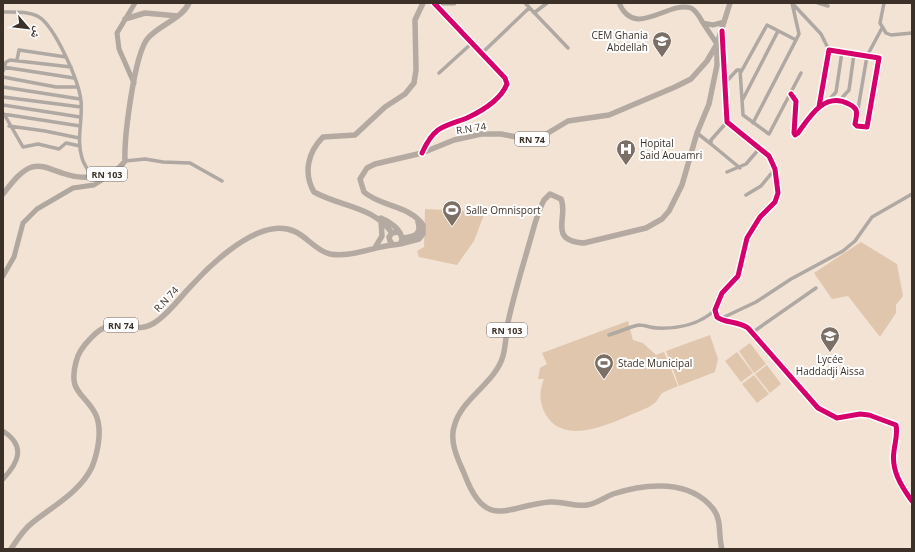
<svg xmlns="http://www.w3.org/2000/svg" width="915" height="552" font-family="'Open Sans','Noto Naskh Arabic',sans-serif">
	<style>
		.green { fill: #e1c6ae }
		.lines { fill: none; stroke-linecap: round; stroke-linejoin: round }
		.street { stroke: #b0a8a2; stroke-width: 3.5 }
		.secondary { stroke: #b0a79f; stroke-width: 5 }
		.primary { stroke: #b4aaa1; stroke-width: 5.5 }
		.cycleway-casing { stroke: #fff; stroke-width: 8 }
		.cycleway { stroke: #d6006c; stroke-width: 5 }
		.labels { text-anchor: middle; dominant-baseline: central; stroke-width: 4; stroke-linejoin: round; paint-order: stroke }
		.shield { fill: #fff; stroke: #766f68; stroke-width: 1 }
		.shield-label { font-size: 9px; font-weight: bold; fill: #3c3128 }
		.poi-label { font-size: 10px; fill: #3c3128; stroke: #fff; text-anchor: start }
		.street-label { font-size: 10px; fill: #3c3128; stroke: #fff }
	</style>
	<rect width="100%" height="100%" fill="#f2e3d5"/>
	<path class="green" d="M425,209L485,212L474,241L457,265L419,257L417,251L424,247Z
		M861,242L897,264L903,296L896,305V313L880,337L848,296L832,299L814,273Z
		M628,321L633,340L643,343L656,355L664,352L678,386L662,393L656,402L649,407C621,418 567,450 546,415C539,403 539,391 544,379H538L540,368L547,364L542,353Z
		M710,335L718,359L715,372L679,386L666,351Z
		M750,343L766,364L754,373L739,351Z
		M737,352L753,373L741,382L725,361Z
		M767,365L781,384L770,393L755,374Z
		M754,375L769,394L757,403L742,384Z"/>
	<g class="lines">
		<path class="street" d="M525,3L568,48
			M792,3L821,34L829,50
			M792,3L799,34L796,40
			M818,3L828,6
			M884,3L880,23L886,33L891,35L912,33
			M3,12C14,12 29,11 39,17C55,27 79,81 81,101C83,120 76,139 82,158C84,165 89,171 92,177
			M534,13L547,3
			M481,54L529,8
			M17,60L19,50L66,57
			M3,67L74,78
			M3,71L6,62L10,60L71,67
			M741,72L767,25L796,40L753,123
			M439,73L472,43
			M3,77L56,87H77
			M725,83L737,70H740L743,115L769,134L801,73
			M3,87L80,99
			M791,94L796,101L794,133L795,135L798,133C810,116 825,91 849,104C859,109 857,113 855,124L857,126L867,127L879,58L829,50L819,107
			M3,97L81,107
			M743,99L778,31
			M829,100L836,92L842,52
			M840,100L849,90L854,54
			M3,105L80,117
			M858,109L867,56L882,28
			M3,114L80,126
			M4,114L23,147L38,144L59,149L66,143L80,146
			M727,122L711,140V144L740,168
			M9,126L45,131L79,138
			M697,133L711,144
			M422,152C427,144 430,135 438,130C447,124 458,122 467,118C482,111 501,99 507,84L505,78L434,3
			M125,161L145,159L163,162L190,163L222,181
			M727,172L746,164L759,149
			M746,195L761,186L775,169
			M720,319L756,302L791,279L843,251L855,241L872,217L912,194
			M753,332L816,288
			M609,335C619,332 629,327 639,325C644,325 652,328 657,328C678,329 700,324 715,310"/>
		<path class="secondary" d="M440,3H454
			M619,3C635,40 668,0 691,8C697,11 700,18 703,23
			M722,32L727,122L769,156L775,169L778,193L775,202L760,217L747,238L738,276L722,293L715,310L717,317C724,323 738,321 748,328L818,408L837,418L860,414L869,415L896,425C898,434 895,442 894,451C891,470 901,486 912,501
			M717,44L703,23L713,25L724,22
			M134,83L119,49L117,33L135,3
			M3,276L14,257L23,223L37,209L73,188L94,185L113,173
			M3,431C26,446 19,462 3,479"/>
		<path class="primary" d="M125,19L145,13L178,16
			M717,44V65L709,104L697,133L682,185L669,211L662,219L646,228L584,243C547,241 569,216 561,199L550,194L544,200C537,213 534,227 530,241C522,268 514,295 508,322C506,333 506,345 503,356C495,384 461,398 454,427C449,444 460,463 466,478C487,531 509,505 550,502C563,501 575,507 587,505C596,504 605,497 613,494C646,483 691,479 714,510C722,521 718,536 722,549
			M3,194C11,184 20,171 32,167C42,164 52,170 62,173C82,180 112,180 125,161C124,139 134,54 148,38C160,24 181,20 189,3
			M381,218C389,221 402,230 402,240L400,244L393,245L390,241L389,237L392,233L398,232
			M392,233C373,206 341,207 314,192C303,173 308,152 323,137L355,135L385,107L405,94L414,83L416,70L415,20L423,3
			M402,238C414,237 422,235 418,222
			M400,244L419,239L423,234V225C409,205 381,207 364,192L360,179L367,168L375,164L422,153L454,140L481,134H501L527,139L543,136L568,121L609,115L675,87L691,79L707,61L717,44L730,3
			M376,246L382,236L381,221
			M11,549C17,540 23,530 32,523C53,506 80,492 92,467C98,452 103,428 95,413C83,392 68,392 76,362C78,353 84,345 90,339C117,309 132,340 157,321C171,311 181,296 193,284C211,264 245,233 272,229C303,224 309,249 330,254C349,258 373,247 393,245"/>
		<defs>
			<path id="cycleway" d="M722,31L727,122L769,156L775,169L778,193L775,202L760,217L747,238L738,276L722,293L715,310L717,317C724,323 738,321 748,328L818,408L837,418L860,414L869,415L896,425C898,434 895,442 894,451C891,470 901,486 912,501
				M791,94L796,101L794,133L795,135L798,133C810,116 825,91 849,104C859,109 857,113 855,124L857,126L867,127L879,58L829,50L819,107
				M422,153C426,144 430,136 438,130C447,124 457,122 467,118C482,111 501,99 507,84L505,78L434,3"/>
		</defs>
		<use href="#cycleway" class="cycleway-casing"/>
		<use href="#cycleway" class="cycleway"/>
	</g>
	<defs>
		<symbol id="school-pin" viewBox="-11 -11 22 30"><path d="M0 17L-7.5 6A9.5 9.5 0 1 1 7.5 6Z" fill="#7c6f65" stroke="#fff"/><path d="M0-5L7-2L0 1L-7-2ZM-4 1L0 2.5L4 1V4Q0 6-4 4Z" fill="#fff"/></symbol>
		<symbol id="hospital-pin" viewBox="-11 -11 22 30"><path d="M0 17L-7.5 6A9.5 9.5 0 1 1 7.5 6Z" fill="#7c6f65" stroke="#fff"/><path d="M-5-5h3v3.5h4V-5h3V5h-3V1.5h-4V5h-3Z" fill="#fff"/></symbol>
		<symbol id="stadium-pin" viewBox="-11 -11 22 30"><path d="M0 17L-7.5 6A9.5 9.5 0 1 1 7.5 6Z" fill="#7c6f65" stroke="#fff"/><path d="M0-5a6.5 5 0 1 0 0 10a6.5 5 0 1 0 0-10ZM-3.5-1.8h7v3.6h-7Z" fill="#fff"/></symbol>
	</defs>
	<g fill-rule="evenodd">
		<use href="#school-pin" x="651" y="30" width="22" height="30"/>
		<use href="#hospital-pin" x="615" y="138" width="22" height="30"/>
		<use href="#stadium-pin" x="441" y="199" width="22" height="30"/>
		<use href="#school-pin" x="819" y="325" width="22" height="30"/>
		<use href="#stadium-pin" x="593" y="352" width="22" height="30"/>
	</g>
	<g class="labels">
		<g class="shield">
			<rect x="515" y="132" width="34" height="14" rx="3"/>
			<rect x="87" y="167" width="40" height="14" rx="3"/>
			<rect x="104" y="318" width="34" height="14" rx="3"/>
			<rect x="487" y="323" width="40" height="14" rx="3"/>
		</g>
		<g class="shield-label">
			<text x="532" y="139">RN 74</text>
			<text x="107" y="174">RN 103</text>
			<text x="121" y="325">RN 74</text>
			<text x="507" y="330">RN 103</text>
		</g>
		<g class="poi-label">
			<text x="648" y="35" text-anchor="end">CEM Ghania<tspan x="648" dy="12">Abdellah</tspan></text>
			<text x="640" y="143">Hopital<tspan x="640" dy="12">Said Aouamri</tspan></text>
			<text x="466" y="210">Salle Omnisport</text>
			<text x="830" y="359" text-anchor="middle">Lycée<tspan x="830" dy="12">Haddadji Aissa</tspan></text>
			<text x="618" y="363">Stade Municipal</text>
		</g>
		<g class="street-label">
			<text transform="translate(471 128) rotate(-9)">R.N 74</text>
			<text transform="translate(166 299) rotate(-47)">R.N 74</text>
		</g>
	</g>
	<rect width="915" height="552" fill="none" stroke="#3c3128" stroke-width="8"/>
	<g transform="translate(28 28) rotate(118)" stroke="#ffffff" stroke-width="3" paint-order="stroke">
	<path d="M0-3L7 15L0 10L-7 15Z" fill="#3c3128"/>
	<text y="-6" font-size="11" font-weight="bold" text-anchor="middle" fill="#3c3128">ش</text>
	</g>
</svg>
